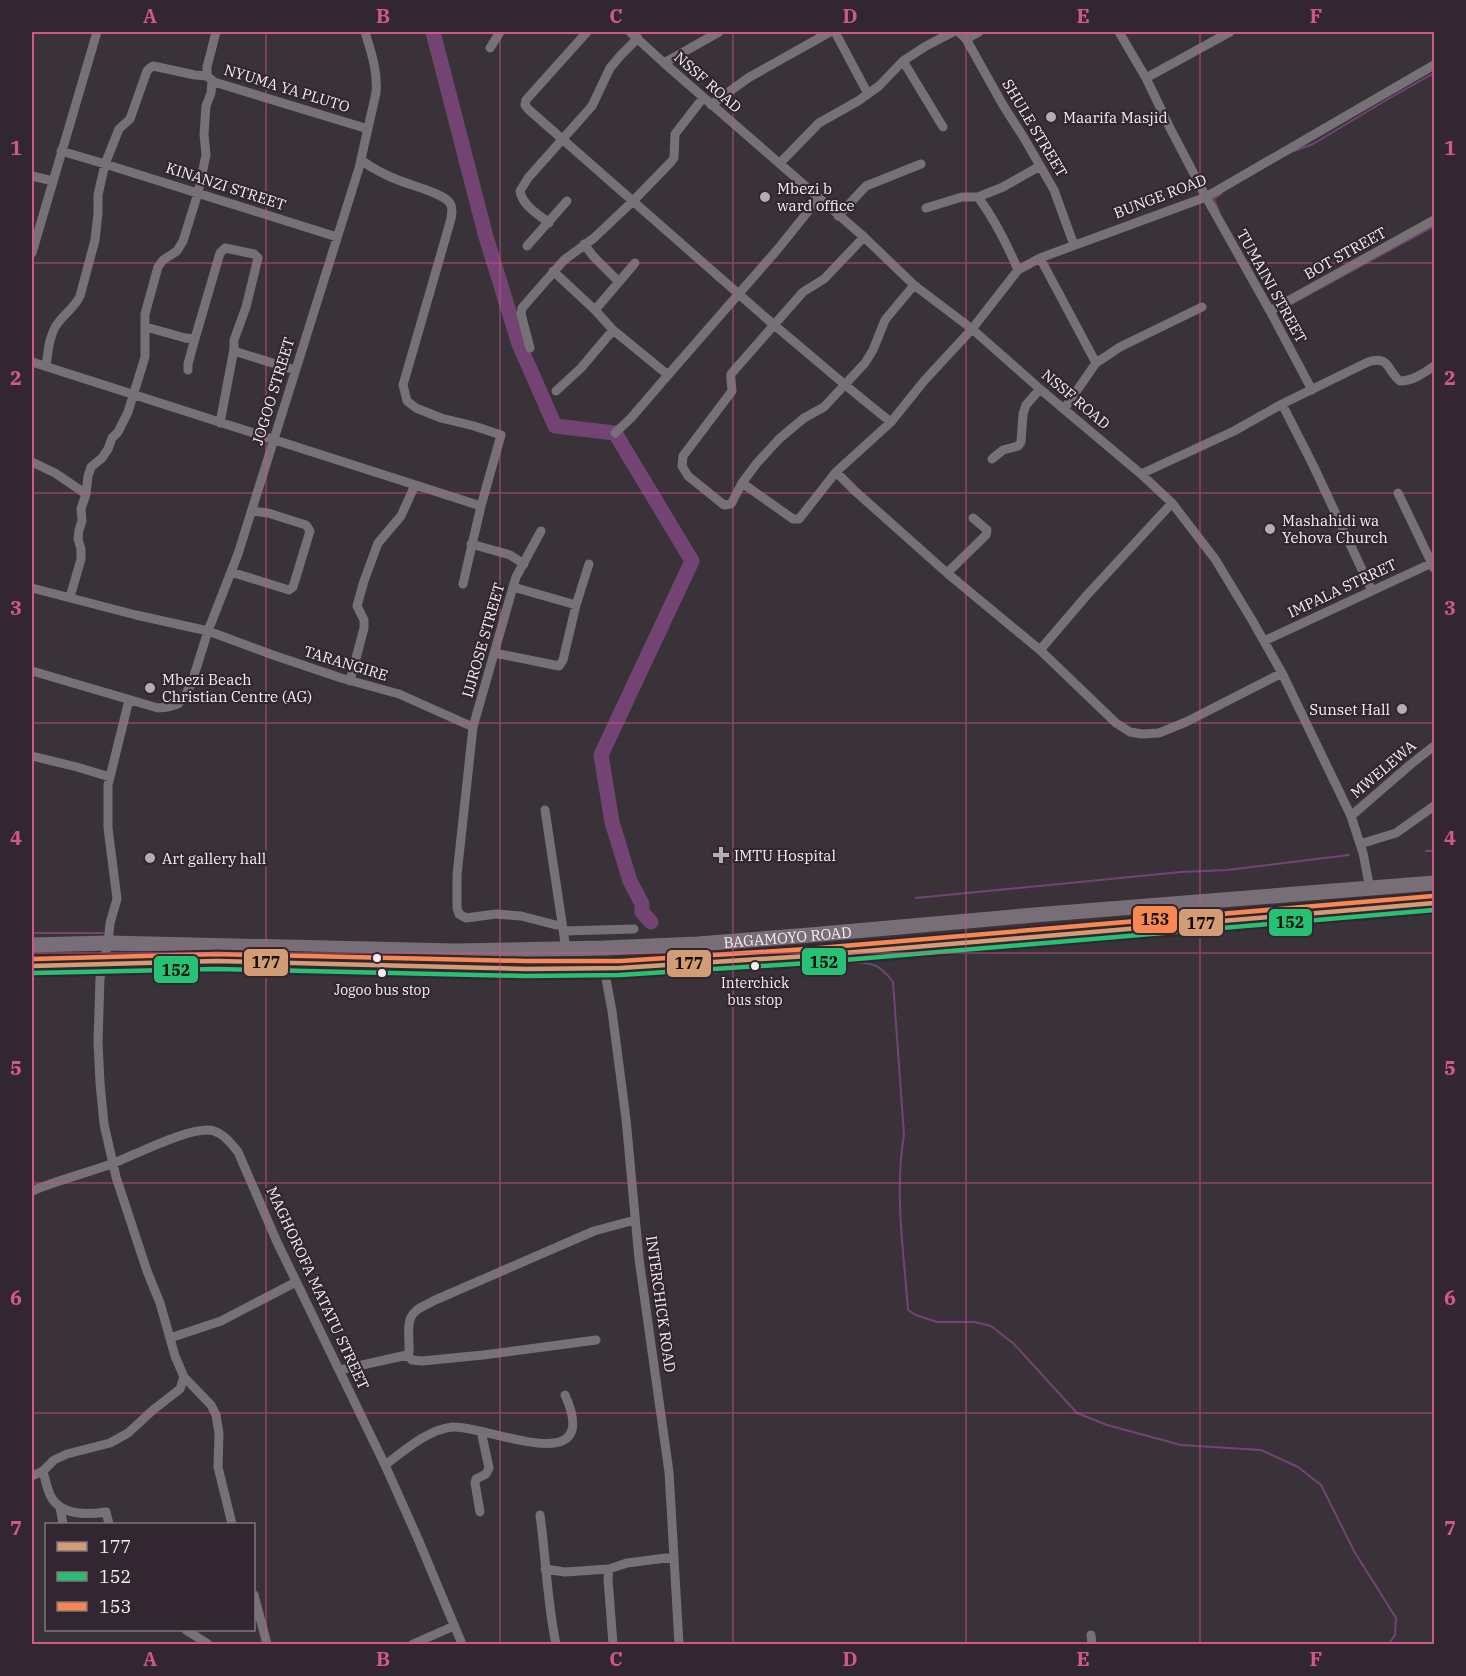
<svg xmlns="http://www.w3.org/2000/svg" width="1466" height="1676" font-family="'IBM Plex Serif',serif">
	<style>
		.lines { fill: none; stroke-linecap: round; stroke-linejoin: round }
		.stream { stroke: #734473; stroke-width: 2 }
		.river { stroke: #734473; stroke-width: 15 }
		.minor { stroke: #757175; stroke-width: 9 }
		.trunk { stroke: #786e78; stroke-width: 15 }
		.bus-1-casing { stroke: #322631; stroke-width: 9 }
		.bus-2-casing { stroke: #322631; stroke-width: 9 }
		.bus-3-casing { stroke: #322631; stroke-width: 9 }
		.bus-1 { stroke: #d39c74; stroke-width: 4.5 }
		.bus-2 { stroke: #26c172; stroke-width: 4.5 }
		.bus-3 { stroke: #f88751; stroke-width: 4.5 }
		.grid { fill: none; stroke: #d25889; stroke-width: 1.5; stroke-opacity: 0.55 }
		.poi-dot { fill: #b4adb3; stroke: #322631; stroke-width: 2 }
		.bus-dot { fill: #f6eef5; stroke: #322631; stroke-width: 2 }
		.labels { text-anchor: middle; dominant-baseline: central; stroke-width: 4.5; stroke-linejoin: round; paint-order: stroke }
		.bus-label { font-size: 14px; fill: #f6eef5; stroke: #322631 }
		.street-label { font-size: 15px; fill: #f6eef5; stroke: #322631 }
		.poi-label { font-size: 15px; fill: #f6eef5; stroke: #322631; text-anchor: start }
		.line-badge { stroke: #322631; stroke-width: 2 }
		.pale-badge-label { font-size: 16px; text-anchor: middle; font-weight: bold; fill: #111 }
		.neatline { fill: none; stroke: #d25889; stroke-width: 2 }
		.grid-label { font-size: 20px; text-anchor: middle; font-weight: bold; fill: #d25889 }
	</style>
	<rect width="100%" height="100%" fill="#393339"/>
	<g class="lines">
		<path class="stream" d="M1294,151L1313,144L1388,99L1434,73
			M1219,212L1214,199L1222,193
			M1284,308L1434,226
			M1426,851H1434
			M916,898L1181,872L1227,870L1349,855
			M32,933H103
			M115,971L386,975H454
			M659,976L685,975L849,962C872,963 879,963 893,982L904,1135C894,1193 904,1253 908,1310L916,1315L937,1322H974L991,1326L1014,1344L1077,1413L1107,1425L1181,1445L1261,1450L1298,1467L1321,1485L1354,1551L1396,1618L1395,1635L1389,1644"/>
		<path class="river" d="M433,32L486,237L519,344L555,426L615,433L692,561L601,755L612,822L630,881L642,904V912L651,922"/>
		<path class="minor" d="M216,32L207,67V76L214,82L368,129
			M587,32L526,100L525,105L528,109L774,325C813,357 851,391 891,422
			M630,32L664,63L864,237L914,285L972,329L1040,389L1141,474L1172,503L1215,559L1252,620L1282,673L1351,816L1363,853L1370,889
			M835,32L868,94
			M959,32L966,39L1003,105L1024,138L1054,190L1074,245
			M1119,32L1146,78L1170,128L1206,197L1270,311L1312,390
			M966,39L979,32
			M490,48L500,32
			M903,61L943,127
			M664,63L719,32
			M1146,78L1230,32
			M711,105L748,78L830,32
			M61,151L105,164L337,237
			M361,160C372,168 385,175 398,180C410,185 443,193 450,203C454,210 451,219 449,226L403,385L407,401L416,408L441,418L474,426L501,435L481,506L463,584
			M780,163L819,123L858,101L879,86L903,61L926,46L953,32
			M32,176L53,181
			M978,197L1003,187L1040,166
			M926,208L962,197H978C995,220 1007,244 1018,270
			M838,216L866,186L921,164
			M549,223C538,214 522,205 520,191L528,178L592,106L610,68L621,55L638,38
			M864,237L824,279L803,292L731,374C730,380 732,384 732,391L683,456L682,466L688,476L724,505L731,504L742,483L757,463L779,439L804,418L824,407L865,363L873,350L885,320L914,285
			M584,244L593,256L619,282
			M527,246L567,201
			M32,253L97,32
			M1040,258L1096,363
			M553,271L595,310L613,330L668,375L777,250L818,199
			M595,310L635,263
			M1270,311L1434,220
			M146,327L185,338L195,339
			M530,348L521,314L522,308L564,260L594,238L633,201L670,163L674,158L675,134L703,98
			M32,362L481,506
			M46,366C48,353 49,334 58,323C65,313 75,307 80,296L95,240L98,213V195L105,164L119,129L130,119L147,71L150,68L153,66L195,75L207,76
			M188,370V364L194,342L220,253L225,248L254,254L258,258L246,307L234,340V349L237,352L295,370
			M556,391L581,368L613,330
			M1282,404L1313,465L1372,591
			M1064,409L1096,363L1120,347L1202,307
			M220,423L234,349
			M615,433L631,418L668,375
			M992,459L1003,450L1018,446L1021,442L1023,414L1026,405L1040,389
			M32,462L55,473L86,494
			M836,472L855,491L947,573L1040,650L1116,723L1130,732L1142,734L1159,733L1186,722L1282,673
			M1141,474L1234,431L1282,404L1368,362C1390,355 1387,371 1400,381C1413,381 1424,373 1434,366
			M742,483L793,519H799L836,472L891,422L924,381L972,329L1018,270L1040,258L1206,197L1434,65
			M1398,493L1434,568
			M471,544L510,555L524,564
			M231,572L289,590L293,587L310,531L306,525L268,513L252,511
			M947,573L986,535L987,530L973,518
			M513,587L576,605
			M32,588L136,615L208,631L270,654L341,678L399,694L473,727L457,875V908L459,914L466,918L496,914L521,916L556,925H562
			M70,597L81,559V549L78,539L79,530L82,521L81,509L86,494L88,476L91,467L102,458L108,449L112,438L118,432L128,412L145,357V314L158,267L163,260L177,251L183,241L198,193L206,155L204,134L206,106L211,93L212,81
			M1264,641L1432,563
			M1040,650L1087,595L1172,503
			M495,653L559,666L563,660L576,605L589,564
			M32,671L158,708L168,707L178,704L185,696L192,682L208,631L238,554L359,168L376,93C378,71 371,52 365,32
			M350,681L364,628V620L357,606L364,581L378,543L401,516L415,485
			M129,700L108,785V828L117,899L110,923L108,943L100,978L98,1042L100,1083L104,1124L116,1177L147,1271L160,1303L175,1356L184,1377L211,1405L216,1415L219,1433L218,1467L232,1524
			M473,727L513,587L516,577L541,531
			M32,756L77,767L110,777
			M545,810L566,949
			M1351,816L1411,764L1434,746
			M1360,844L1396,833L1434,806
			M564,931L634,929
			M604,968L612,1011L626,1119L639,1259L669,1472L679,1644
			M32,1191C58,1180 87,1173 114,1163C135,1155 194,1124 214,1131C224,1134 232,1144 238,1152L277,1242L385,1465L418,1539L462,1644
			M170,1338L221,1321L296,1282
			M407,1355L412,1360L422,1361L483,1355L596,1340
			M340,1370L407,1355L409,1352C410,1340 405,1320 415,1312C419,1307 427,1305 433,1301L594,1231L635,1220
			M385,1465C404,1451 428,1429 453,1427C486,1425 604,1482 565,1395
			M43,1471C45,1479 47,1488 50,1495C60,1516 87,1515 106,1512L109,1524
			M32,1476L43,1471L54,1460L67,1454L110,1443L128,1433L153,1410L180,1389L184,1377
			M60,1507L63,1524
			M480,1512L475,1483L476,1479L486,1474L489,1468L481,1431
			M540,1515C546,1558 547,1602 556,1644
			M545,1569L565,1572L609,1569
			M254,1595L267,1644
			M186,1630L208,1644
			M1091,1635L1092,1644
			M413,1644L454,1626
			M613,1644L608,1579L609,1569L627,1563L674,1557"/>
		<g class="trunk">
			<path id="s1" d="M32,945L108,943L455,951L604,948L698,944L810,935L1034,915L1434,883"/>
			<path d="M32,966L103,963L217,961L526,969L620,968L808,956L1434,903"/>
		</g>
		<defs>
			<path id="bus-1" d="M32,966L217,961L526,969L620,968L808,956L1434,903"/>
			<path id="bus-2" d="M32,973L217,969L526,976L620,975L809,963L1434,910"/>
			<path id="bus-3" d="M32,959L217,954L526,961H620L807,949L1433,896"/>
		</defs>
		<use href="#bus-1" class="bus-1-casing"/>
		<use href="#bus-2" class="bus-2-casing"/>
		<use href="#bus-3" class="bus-3-casing"/>
		<use href="#bus-1" class="bus-1"/>
		<use href="#bus-2" class="bus-2"/>
		<use href="#bus-3" class="bus-3"/>
	</g>
	<path class="grid" d="M266,32V1644M500,32V1644M733,32V1644M966,32V1644M1200,32V1644M32,263H1434M32,493H1434M32,723H1434M32,953H1434M32,1183H1434M32,1413H1434"/>
	<g class="poi-dot">
		<circle cx="1051" cy="117" r="6"/>
		<circle cx="765" cy="197" r="6"/>
		<circle cx="1270" cy="529" r="6"/>
		<circle cx="150" cy="688" r="6"/>
		<circle cx="1402" cy="709" r="6"/>
		<path d="M718 846h6v6h6v6h-6v6h-6v-6h-6v-6h6z"/>
		<circle cx="150" cy="858" r="6"/>
	</g>
	<g class="bus-dot">
		<circle cx="377" cy="958" r="5"/>
		<circle cx="755" cy="966" r="5"/>
		<circle cx="382" cy="973" r="5"/>
	</g>
	<g class="labels">
		<g class="bus-label">
			<text x="755" y="983">Interchick<tspan x="755" dy="17">bus stop</tspan></text>
			<text x="382" y="990">Jogoo bus stop</text>
		</g>
		<g class="street-label">
			<text transform="translate(708 82) rotate(41)">NSSF ROAD</text>
			<text transform="translate(287 88) rotate(17)">NYUMA YA PLUTO</text>
			<text transform="translate(1035 128) rotate(59)">SHULE STREET</text>
			<text transform="translate(226 186) rotate(18)">KINANZI STREET</text>
			<text transform="translate(1160 196) rotate(-21)">BUNGE ROAD</text>
			<text transform="translate(1345 253) rotate(-29)">BOT STREET</text>
			<text transform="translate(1272 286) rotate(61)">TUMAINI STREET</text>
			<text transform="translate(273 391) rotate(-73)">JOGOO STREET</text>
			<text transform="translate(1076 399) rotate(40)">NSSF ROAD</text>
			<text transform="translate(1342 588) rotate(-25)">IMPALA STRRET</text>
			<text transform="translate(483 640) rotate(-74)">IJJROSE STREET</text>
			<text transform="translate(346 663) rotate(17)">TARANGIRE</text>
			<text transform="translate(1383 769) rotate(-40)">MWELEWA</text>
			<text stroke="none"><textPath href="#s1" startOffset="756">BAGAMOYO ROAD</textPath></text>
			<text transform="translate(318 1288) rotate(65)">MAGHOROFA MATATU STREET</text>
			<text transform="translate(661 1304) rotate(82)">INTERCHICK ROAD</text>
		</g>
		<g class="poi-label">
			<text x="1063" y="117">Maarifa Masjid</text>
			<text x="777" y="188">Mbezi b<tspan x="777" dy="17">ward office</tspan></text>
			<text x="1282" y="520">Mashahidi wa<tspan x="1282" dy="17">Yehova Church</tspan></text>
			<text x="162" y="679">Mbezi Beach<tspan x="162" dy="17">Christian Centre (AG)</tspan></text>
			<text x="1390" y="709" text-anchor="end">Sunset Hall</text>
			<text x="734" y="855">IMTU Hospital</text>
			<text x="162" y="858">Art gallery hall</text>
		</g>
	</g>
	<g class="line-badge">
		<rect x="1132" y="905" width="46" height="29" rx="6" fill="#f88751"/>
		<rect x="1268" y="908" width="45" height="29" rx="6" fill="#26c172"/>
		<rect x="1178" y="908" width="46" height="29" rx="6" fill="#d39c74"/>
		<rect x="801" y="947" width="46" height="29" rx="6" fill="#26c172"/>
		<rect x="243" y="948" width="46" height="29" rx="6" fill="#d39c74"/>
		<rect x="666" y="949" width="46" height="29" rx="6" fill="#d39c74"/>
		<rect x="153" y="955" width="46" height="29" rx="6" fill="#26c172"/>
	</g>
	<g class="pale-badge-label">
		<text x="1155" y="925">153</text>
		<text x="1290" y="928">152</text>
		<text x="1201" y="929">177</text>
		<text x="824" y="968">152</text>
		<text x="266" y="968">177</text>
		<text x="689" y="969">177</text>
		<text x="176" y="976">152</text>
	</g>
	<rect width="1466" height="1676" fill="none" stroke="#322631" stroke-width="66"/>
	<rect x="45" y="1523" width="210" height="108" fill="#322631" stroke="#80767f" stroke-width="1.5"/>
	<rect x="57" y="1542" width="30" height="9" fill="#d39c74" stroke="#80767f" stroke-width="1.5"/>
	<text x="99" y="1553" font-size="18" fill="#f6eef5">177</text>
	<rect x="57" y="1572" width="30" height="9" fill="#26c172" stroke="#80767f" stroke-width="1.5"/>
	<text x="99" y="1583" font-size="18" fill="#f6eef5">152</text>
	<rect x="57" y="1602" width="30" height="9" fill="#f88751" stroke="#80767f" stroke-width="1.5"/>
	<text x="99" y="1613" font-size="18" fill="#f6eef5">153</text>
	<rect x="33" y="33" width="1400" height="1610" class="neatline"/>
	<g class="grid-label">
		<text x="150" y="23">A</text>
		<text x="383" y="23">B</text>
		<text x="616" y="23">C</text>
		<text x="850" y="23">D</text>
		<text x="1083" y="23">E</text>
		<text x="1316" y="23">F</text>
		<text x="16" y="155">1</text>
		<text x="1450" y="155">1</text>
		<text x="16" y="385">2</text>
		<text x="1450" y="385">2</text>
		<text x="16" y="615">3</text>
		<text x="1450" y="615">3</text>
		<text x="16" y="845">4</text>
		<text x="1450" y="845">4</text>
		<text x="16" y="1075">5</text>
		<text x="1450" y="1075">5</text>
		<text x="16" y="1305">6</text>
		<text x="1450" y="1305">6</text>
		<text x="16" y="1535">7</text>
		<text x="1450" y="1535">7</text>
		<text x="150" y="1666">A</text>
		<text x="383" y="1666">B</text>
		<text x="616" y="1666">C</text>
		<text x="850" y="1666">D</text>
		<text x="1083" y="1666">E</text>
		<text x="1316" y="1666">F</text>
	</g>
</svg>
